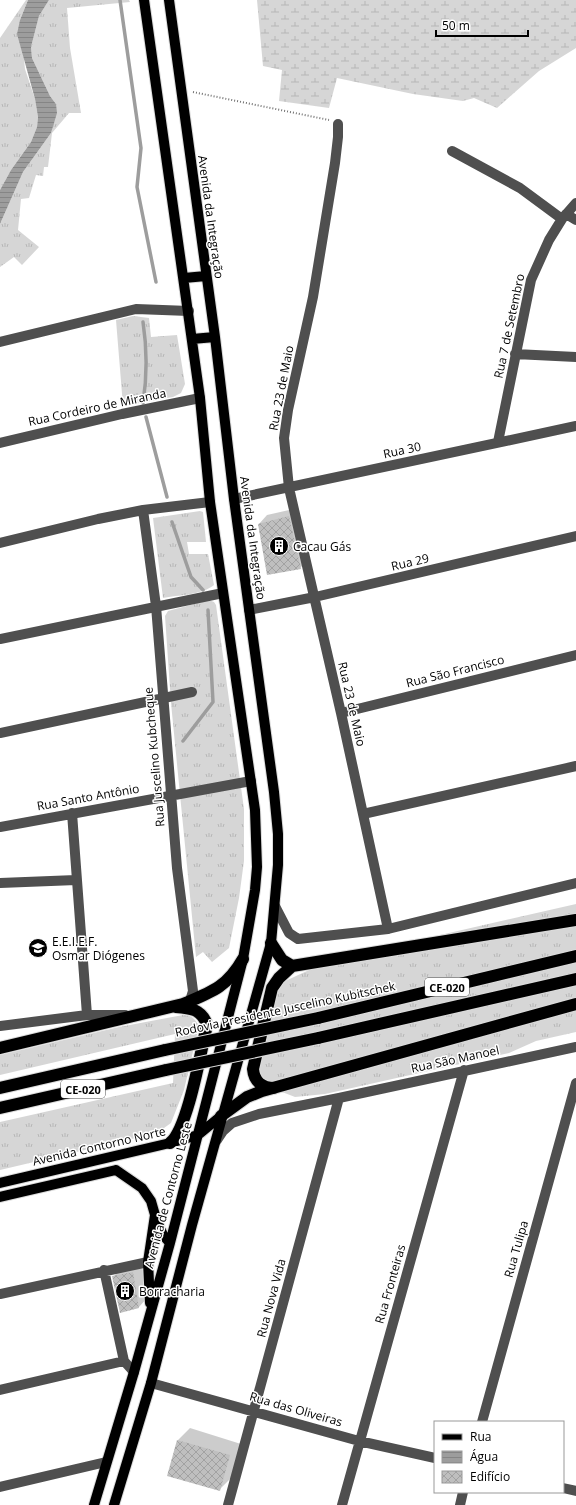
<svg xmlns="http://www.w3.org/2000/svg" width="576" height="1505" font-family="'Open Sans',sans-serif">
	<style>
		.grass { fill: url(#grass-tufts) }
		.wetland { fill: url(#wetland-marsh) }
		.water { fill: url(#water-rules) }
		.shadow { fill: #0003 }
		.lines { fill: none; stroke-linecap: round; stroke-linejoin: round }
		.stream { stroke: #9d9d9d; stroke-width: 3.5 }
		.building { fill: url(#building-cross-hatch) }
		.major-casing { stroke: #dbdbdb; stroke-width: 12 }
		.highway-casing { stroke: #dbdbdb; stroke-width: 14 }
		.path { stroke: #717171; stroke-width: 2; stroke-dasharray: 1 2; stroke-linecap: butt }
		.minor { stroke: #4f4f4f; stroke-width: 10 }
		.major { stroke: #000; stroke-width: 10 }
		.highway { stroke: #000; stroke-width: 12 }
		.highway-bridge-casing { stroke: #dbdbdb; stroke-width: 14; stroke-linecap: butt }
		.highway-bridge { stroke: #000; stroke-width: 12 }
		.labels { text-anchor: middle; dominant-baseline: central; stroke-width: 3; stroke-linejoin: round; paint-order: stroke }
		.shield { fill: #fff; stroke: #4c4c4c; stroke-width: 1 }
		.shield-label { font-size: 11px; font-weight: bold; fill: #000 }
		.street-label { font-size: 12px; fill: #000; stroke: #fff }
		.poi-label { font-size: 12px; fill: #000; stroke: #fff; text-anchor: start }
	</style>
	<defs>
		<pattern id="grass-tufts" width="24" height="20" patternUnits="userSpaceOnUse"><rect width="24" height="20" fill="#d6d6d6"/><path d="M3 7l-1-3M5 7V3M7 7l1-3M15 17l-1-3M17 17v-4M19 17l1-3" fill="none" stroke="#b6b6b6"/></pattern>
		<pattern id="wetland-marsh" width="20" height="14" patternUnits="userSpaceOnUse"><rect width="20" height="14" fill="#d6d6d6"/><path d="M1 5h8M5 5V1M11 12h8M15 12V8" fill="none" stroke="#b6b6b6"/></pattern>
		<pattern id="water-rules" width="6" height="5" patternUnits="userSpaceOnUse"><rect width="6" height="5" fill="#9d9d9d"/><path d="M0 2.5h6" fill="none" stroke="#858585"/></pattern>
		<pattern id="building-cross-hatch" width="8" height="8" patternUnits="userSpaceOnUse"><rect width="8" height="8" fill="#bfbfbf"/><path d="M0 0l8 8M0 8l8-8" fill="none" stroke="#a2a2a2"/></pattern>
	</defs>
	<rect width="100%" height="100%" fill="#fff"/>
	<path class="grass" d="M26,0H28L20,20L25,69L35,99L38,117L37,127L31,142L11,170L0,190V38Z
		M49,0H129L130,2L67,8L70,48L81,113H69L52,133L48,167H44L43,176L36,175L29,198L21,199L18,230L39,247L22,265L14,257L0,267V224L23,172L51,133L56,104L50,96L32,58L31,47L39,16Z
		M133,316L149,318L151,337L177,335L185,384L181,393L173,397L123,406L116,320Z
		M200,511L203,512L206,542H187L189,554H208L214,585C202,595 178,595 163,598L153,518Z
		M209,600L214,602L216,605L244,809V861L239,898L229,948L212,962L203,952L196,957L171,703L165,616L168,611Z
		M576,904V1032L536,1041L509,1053L325,1094L295,1097L259,1083L255,1069L273,993L283,982L331,960Z
		M183,1015C192,1015 195,1019 199,1026L184,1090L171,1123L157,1133L0,1170V1122L173,1083L175,1034L0,1075V1055L119,1027Z"/>
	<path class="wetland" d="M257,0H576V48L539,71L497,108L474,98L463,101L413,94L337,78L329,108L279,101L282,70L263,66Z"/>
	<path class="water" d="M28,0H49L39,16L31,47L32,58L50,96L56,104L57,113L51,133L23,172L0,224V190L11,170L31,142L37,127L38,117L35,99L17,34L20,20Z"/>
	<path class="shadow" d="M298,508L309,559L300,568L259,524L267,515Z
		M142,1264L147,1298L139,1307L113,1277L122,1268Z
		M190,1428L241,1444L231,1478L219,1490L169,1475L178,1440Z"/>
	<g class="lines">
		<path class="stream" d="M120,0L141,148L137,187L156,282
			M143,322C147,348 147,377 143,403
			M146,417L167,497
			M172,522L191,577L203,590
			M183,741L213,702L208,610"/>
	</g>
	<path class="building" d="M289,516L301,569L267,575L258,524Z
		M133,1272L139,1308L120,1313L112,1276Z
		M177,1440L230,1455L220,1491L167,1476Z"/>
	<g class="lines">
		<defs>
			<path id="major" d="M184,278L206,276
				M192,339L215,337
				M116,1170L142,1188L151,1201L155,1215L148,1262L150,1303
				M0,1183L170,1143L198,1135L221,1116
				M0,1197L116,1170
				M155,1217L163,1235L170,1243
				M94,1505L134,1372L170,1243L243,959L255,890L257,867L255,810L210,502L200,398L144,0
				M114,1505L151,1383L192,1225L271,943L278,865V834L274,792L234,499L215,337L169,0"/>
			<path id="highway" d="M271,943L282,960L292,966
				M318,1018L576,956
				M318,1038L576,979
				M0,1048L183,1004C212,992 227,987 243,959
				M0,1088L165,1050
				M274,1088C262,1088 254,1081 253,1069L272,988L279,978L292,966L576,920
				M0,1108L166,1070
				M221,1116L247,1097L262,1091L576,1004
				M170,1143C188,1129 201,1050 207,1025C202,1009 190,1008 176,1007"/>
		</defs>
		<use href="#major" class="major-casing"/>
		<use href="#highway" class="highway-casing"/>
		<path class="path" d="M193,92L329,120"/>
		<path class="minor" d="M338,124V137L335,163L313,297L288,410L284,438L289,488L341,713L388,929
			M452,151L520,188L562,219
			M566,214L576,220
			M0,342L136,309L189,311
			M515,354L576,357
			M498,442L531,280L549,240L562,219L576,203
			M0,443L122,414L200,398
			M234,499L576,426
			M143,510L156,606L177,868L193,991L190,1001
			M0,543L98,519L143,510L210,502
			M249,610L315,597L576,536
			M0,639L223,593
			M341,713L576,655
			M0,733L192,692
			M72,813L87,1015
			M363,814L576,766
			M0,827L251,781
			M0,883L76,880
			M275,906L289,933L298,939L388,929L576,883
			M0,1026L87,1015H125
			M217,1140L223,1131L232,1123L259,1114L339,1098L576,1047
			M104,1270L124,1361L134,1372
			M0,1294L148,1262
			M151,1383L359,1441L435,1458
			M0,1390L124,1361
			M482,1422L576,1083
			M0,1487L106,1462
			M563,1488L576,1491
			M228,1505L339,1098
			M342,1505L464,1070
			M460,1505L463,1492"/>
		<use href="#major" class="major"/>
		<use href="#highway" class="highway"/>
		<defs>
			<path id="highway-bridge" d="M165,1050L318,1018
				M166,1070L318,1038"/>
		</defs>
		<use href="#highway-bridge" class="highway-bridge-casing"/>
		<use href="#highway-bridge" class="highway-bridge"/>
	</g>
	<defs>
		<symbol id="building-disc" viewBox="-11 -11 22 22"><circle r="9.5" fill="#000" stroke="#fff"/><path d="M-4-6H4V6H1V3H-1V6H-4ZM-2.5-4.3h1.7v1.8h-1.7ZM.8-4.3h1.7v1.8H.8ZM-2.5-1h1.7V.8h-1.7ZM.8-1h1.7V.8H.8Z" fill="#fff"/></symbol>
		<symbol id="school-disc" viewBox="-11 -11 22 22"><circle r="9.5" fill="#000" stroke="#fff"/><path d="M0-5L7-2L0 1L-7-2ZM-4 1L0 2.5L4 1V4Q0 6-4 4Z" fill="#fff"/></symbol>
	</defs>
	<g fill-rule="evenodd">
		<use href="#building-disc" x="268" y="535" width="22" height="22"/>
		<use href="#school-disc" x="27" y="937" width="22" height="22"/>
		<use href="#building-disc" x="114" y="1280" width="22" height="22"/>
	</g>
	<g class="labels">
		<g class="shield">
			<rect x="425" y="978" width="44" height="18" rx="3"/>
			<rect x="61" y="1080" width="44" height="18" rx="3"/>
		</g>
		<g class="shield-label">
			<text x="447" y="987">CE-020</text>
			<text x="83" y="1089">CE-020</text>
		</g>
		<g class="street-label">
			<text transform="translate(211 217) rotate(82)">Avenida da Integração</text>
			<text transform="translate(509 326) rotate(-78)">Rua 7 de Setembro</text>
			<text transform="translate(281 388) rotate(-79)">Rua 23 de Maio</text>
			<text transform="translate(97 407) rotate(-12)">Rua Cordeiro de Miranda</text>
			<text transform="translate(402 450) rotate(-12)">Rua 30</text>
			<text transform="translate(253 538) rotate(82)">Avenida da Integração</text>
			<text transform="translate(410 562) rotate(-13)">Rua 29</text>
			<text transform="translate(455 671) rotate(-14)">Rua São Francisco</text>
			<text transform="translate(352 704) rotate(77)">Rua 23 de Maio</text>
			<text transform="translate(154 757) rotate(-95)">Rua Juscelino Kubcheque</text>
			<text transform="translate(88 797) rotate(-10)">Rua Santo Antônio</text>
			<text transform="translate(285 1009) rotate(-12)">Rodovia Presidente Juscelino Kubitschek</text>
			<text transform="translate(455 1059) rotate(-12)">Rua São Manoel</text>
			<text transform="translate(99 1146) rotate(-13)">Avenida Contorno Norte</text>
			<text transform="translate(168 1195) rotate(-75)">Avenida de Contorno Leste</text>
			<text transform="translate(516 1249) rotate(-74)">Rua Tulipa</text>
			<text transform="translate(390 1284) rotate(-74)">Rua Fronteiras</text>
			<text transform="translate(271 1298) rotate(-75)">Rua Nova Vida</text>
			<text transform="translate(296 1409) rotate(16)">Rua das Oliveiras</text>
		</g>
		<g class="poi-label">
			<text x="293" y="546">Cacau Gás</text>
			<text x="52" y="941">E.E.I.E.F.<tspan x="52" dy="14">Osmar Diógenes</tspan></text>
			<text x="139" y="1291">Borracharia</text>
		</g>
	</g>
	<rect x="434" y="1421" width="130" height="72" fill="#ffffff" stroke="#999999"/>
	<rect x="442" y="1434" width="20" height="6" fill="#000000" stroke="#999999"/>
	<text x="470" y="1441" font-size="12" fill="#000000">Rua</text>
	<rect x="442" y="1451" width="20" height="12" fill="url(#water-rules)" stroke="#999999"/>
	<text x="470" y="1461" font-size="12" fill="#000000">Água</text>
	<rect x="442" y="1471" width="20" height="12" fill="url(#building-cross-hatch)" stroke="#999999"/>
	<text x="470" y="1481" font-size="12" fill="#000000">Edifício</text>
	<path d="M436 30v6h92v-6" fill="none" stroke="#000000" stroke-width="2"/>
	<text x="442" y="30" font-size="12" fill="#000000" stroke="#ffffff" stroke-width="3" paint-order="stroke">50 m</text>
</svg>
